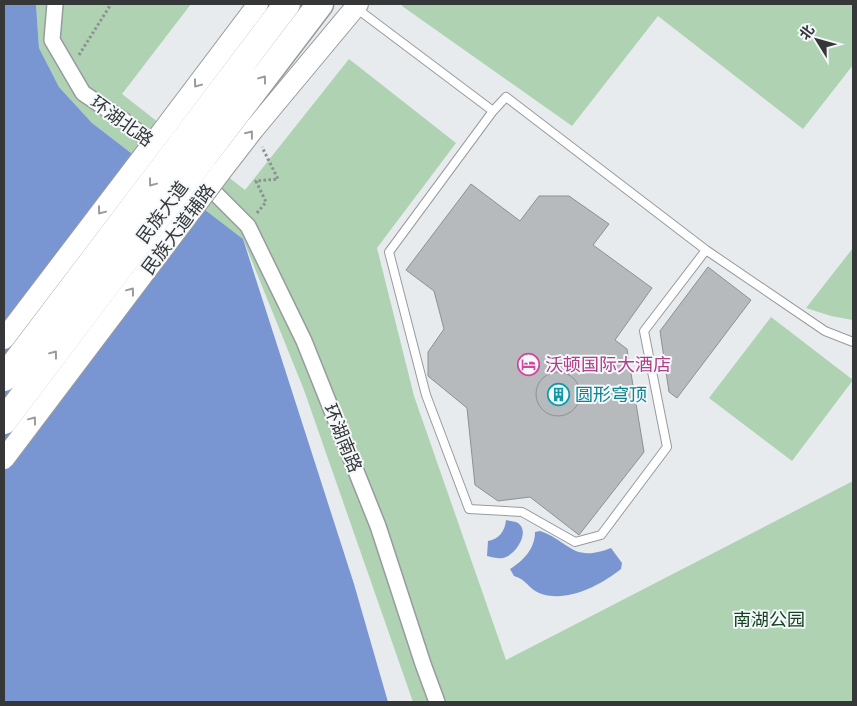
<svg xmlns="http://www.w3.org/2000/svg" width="857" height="706" font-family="'Asap Condensed','Noto Sans SC',sans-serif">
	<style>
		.green { fill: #aed2b2 }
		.water { fill: #7996d3 }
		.building { fill: #b6babd; stroke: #8e9193 }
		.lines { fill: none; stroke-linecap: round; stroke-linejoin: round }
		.lane-casing { stroke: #989b9e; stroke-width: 10 }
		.street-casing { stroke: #989b9e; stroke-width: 18 }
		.secondary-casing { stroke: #989b9e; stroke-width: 22 }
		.highway-casing { stroke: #989b9e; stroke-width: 29 }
		.path { stroke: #8d9092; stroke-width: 3; stroke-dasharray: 2.5 2.5; stroke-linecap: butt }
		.lane { stroke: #fff; stroke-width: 8 }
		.street { stroke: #fff; stroke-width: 15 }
		.secondary { stroke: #fff; stroke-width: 20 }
		.highway { stroke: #fff; stroke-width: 26 }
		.secondary-bridge-casing { stroke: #989b9e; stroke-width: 22; stroke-linecap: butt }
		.highway-bridge-casing { stroke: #989b9e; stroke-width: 29; stroke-linecap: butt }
		.secondary-bridge { stroke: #fff; stroke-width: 20 }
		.highway-bridge { stroke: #fff; stroke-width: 26 }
		.oneway { stroke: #9a9b9c }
		.labels { text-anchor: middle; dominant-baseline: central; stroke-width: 4; stroke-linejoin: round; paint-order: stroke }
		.street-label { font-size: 18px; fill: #353738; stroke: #f4f8fb }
		.hotel-label { font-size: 18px; fill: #b23c85; stroke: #f4f8fb; text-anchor: start }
		.culture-label { font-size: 18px; fill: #0d838f; stroke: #f4f8fb; text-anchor: start }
		.park-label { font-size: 18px; fill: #15421f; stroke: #f4f8fb }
	</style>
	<rect width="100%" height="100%" fill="#e7ebee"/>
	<path class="green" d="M36,4H191L122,94L245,190L349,59L456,143L377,248L414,396L506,660L853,481V702H413L304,390L243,239L92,123L59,87L39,48Z
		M404,4H853V65L803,129L658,16L572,126L402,6Z
		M853,248V320L831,316L806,308Z
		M771,317L853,380L792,461L709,398Z"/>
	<path class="water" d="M4,4H36L39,48L59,87L92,123L243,239L354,584L388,702H4Z
		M506,520C510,521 515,521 518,523C531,532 515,556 503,558C498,559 492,557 487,556L488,541C499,539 505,531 506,520Z
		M540,531C571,542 572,563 611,548L622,563L621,569C601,585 566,604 539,593C528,588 526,579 514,576L510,569C523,561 535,549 535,532Z"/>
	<path class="building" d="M471,184L520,221L539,196H569L609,224L593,245L652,288L615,340L627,349L644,452L579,535L530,497L498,501L475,485L467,408L428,376V352L444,329L434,291L406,270Z
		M708,267L751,300L677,398L669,392L660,331Z
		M536 394a22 22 0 1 1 44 0a22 22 0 1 1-44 0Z"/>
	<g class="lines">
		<defs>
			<path id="lane" d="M356,8L493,111
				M506,97L706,250L644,331L667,447L601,535L575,542L522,512L469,509L426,395L389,252L493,111Z
				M706,250L825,331L853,342"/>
			<path id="street" d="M55,4L52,40L83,93L123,120L161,150
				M200,181L214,192L248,226L304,341L378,526L423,664L437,702"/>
			<path id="secondary" d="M163,130L258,4
				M220,173L254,129L358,4"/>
			<path id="highway" d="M181,144L287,4
				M202,159L320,4"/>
		</defs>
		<use href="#lane" class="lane-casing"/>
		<use href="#street" class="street-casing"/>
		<use href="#secondary" class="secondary-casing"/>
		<use href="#highway" class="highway-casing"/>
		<path class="path" d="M79,55L111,4
			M257,213L266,202L256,181L278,179L262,147"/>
		<use href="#lane" class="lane"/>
		<use href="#street" class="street"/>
		<use href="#secondary" class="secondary"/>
		<use href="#highway" class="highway"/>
		<defs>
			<path id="secondary-bridge" d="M4,339L163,130
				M4,459L220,173"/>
			<path id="highway-bridge" d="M4,378L181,144
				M4,421L202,159"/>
		</defs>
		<use href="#secondary-bridge" class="secondary-bridge-casing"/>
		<use href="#highway-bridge" class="highway-bridge-casing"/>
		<use href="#secondary-bridge" class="secondary-bridge"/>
		<use href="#highway-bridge" class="highway-bridge"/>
	</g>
	<defs><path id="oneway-chevron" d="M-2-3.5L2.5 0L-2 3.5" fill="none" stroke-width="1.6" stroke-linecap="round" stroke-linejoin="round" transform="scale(1.25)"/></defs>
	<g class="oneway">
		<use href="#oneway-chevron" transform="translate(263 79) rotate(-53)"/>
		<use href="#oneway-chevron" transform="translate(197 84) rotate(127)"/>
		<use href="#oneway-chevron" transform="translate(250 134) rotate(-52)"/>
		<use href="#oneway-chevron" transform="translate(152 183) rotate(127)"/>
		<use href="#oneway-chevron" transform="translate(101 211) rotate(127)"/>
		<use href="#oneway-chevron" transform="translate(131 291) rotate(-53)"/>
		<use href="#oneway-chevron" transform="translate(54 354) rotate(-53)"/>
		<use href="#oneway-chevron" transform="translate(33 420) rotate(-53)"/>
	</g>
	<defs>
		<symbol id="hotel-ring" viewBox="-11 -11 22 22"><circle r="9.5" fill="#f4f8fb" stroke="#d1479c" stroke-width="1.5"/><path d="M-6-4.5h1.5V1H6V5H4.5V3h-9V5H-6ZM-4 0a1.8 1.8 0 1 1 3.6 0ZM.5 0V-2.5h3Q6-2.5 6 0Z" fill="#d1479c"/></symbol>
		<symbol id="building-ring" viewBox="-11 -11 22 22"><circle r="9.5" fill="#f4f8fb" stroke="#0f9aa8" stroke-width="1.5"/><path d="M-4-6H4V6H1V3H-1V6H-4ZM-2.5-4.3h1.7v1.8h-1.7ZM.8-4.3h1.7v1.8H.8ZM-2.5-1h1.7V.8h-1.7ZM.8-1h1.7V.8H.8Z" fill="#0f9aa8"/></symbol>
	</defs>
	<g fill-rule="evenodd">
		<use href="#hotel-ring" x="516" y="352" width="25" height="25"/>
		<use href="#building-ring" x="546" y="382" width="25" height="25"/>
	</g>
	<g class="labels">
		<g class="street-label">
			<text transform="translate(122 121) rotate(36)">环湖北路</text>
			<text transform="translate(162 212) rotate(-53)">民族大道</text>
			<text transform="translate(178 229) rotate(-53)">民族大道辅路</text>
			<text transform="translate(343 438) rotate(68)">环湖南路</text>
		</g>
		<g class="hotel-label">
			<text x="545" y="364">沃顿国际大酒店</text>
		</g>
		<g class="culture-label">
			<text x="575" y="394">圆形穹顶</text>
		</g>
		<g class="park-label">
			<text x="769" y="619">南湖公园</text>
		</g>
	</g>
	<rect width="857" height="706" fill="none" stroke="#353738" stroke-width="10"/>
	<g transform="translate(817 40) rotate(307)" stroke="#f4f8fb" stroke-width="4" paint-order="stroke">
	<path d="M0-4L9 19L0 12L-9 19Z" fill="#353738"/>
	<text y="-8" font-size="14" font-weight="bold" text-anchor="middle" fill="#353738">北</text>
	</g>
</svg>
